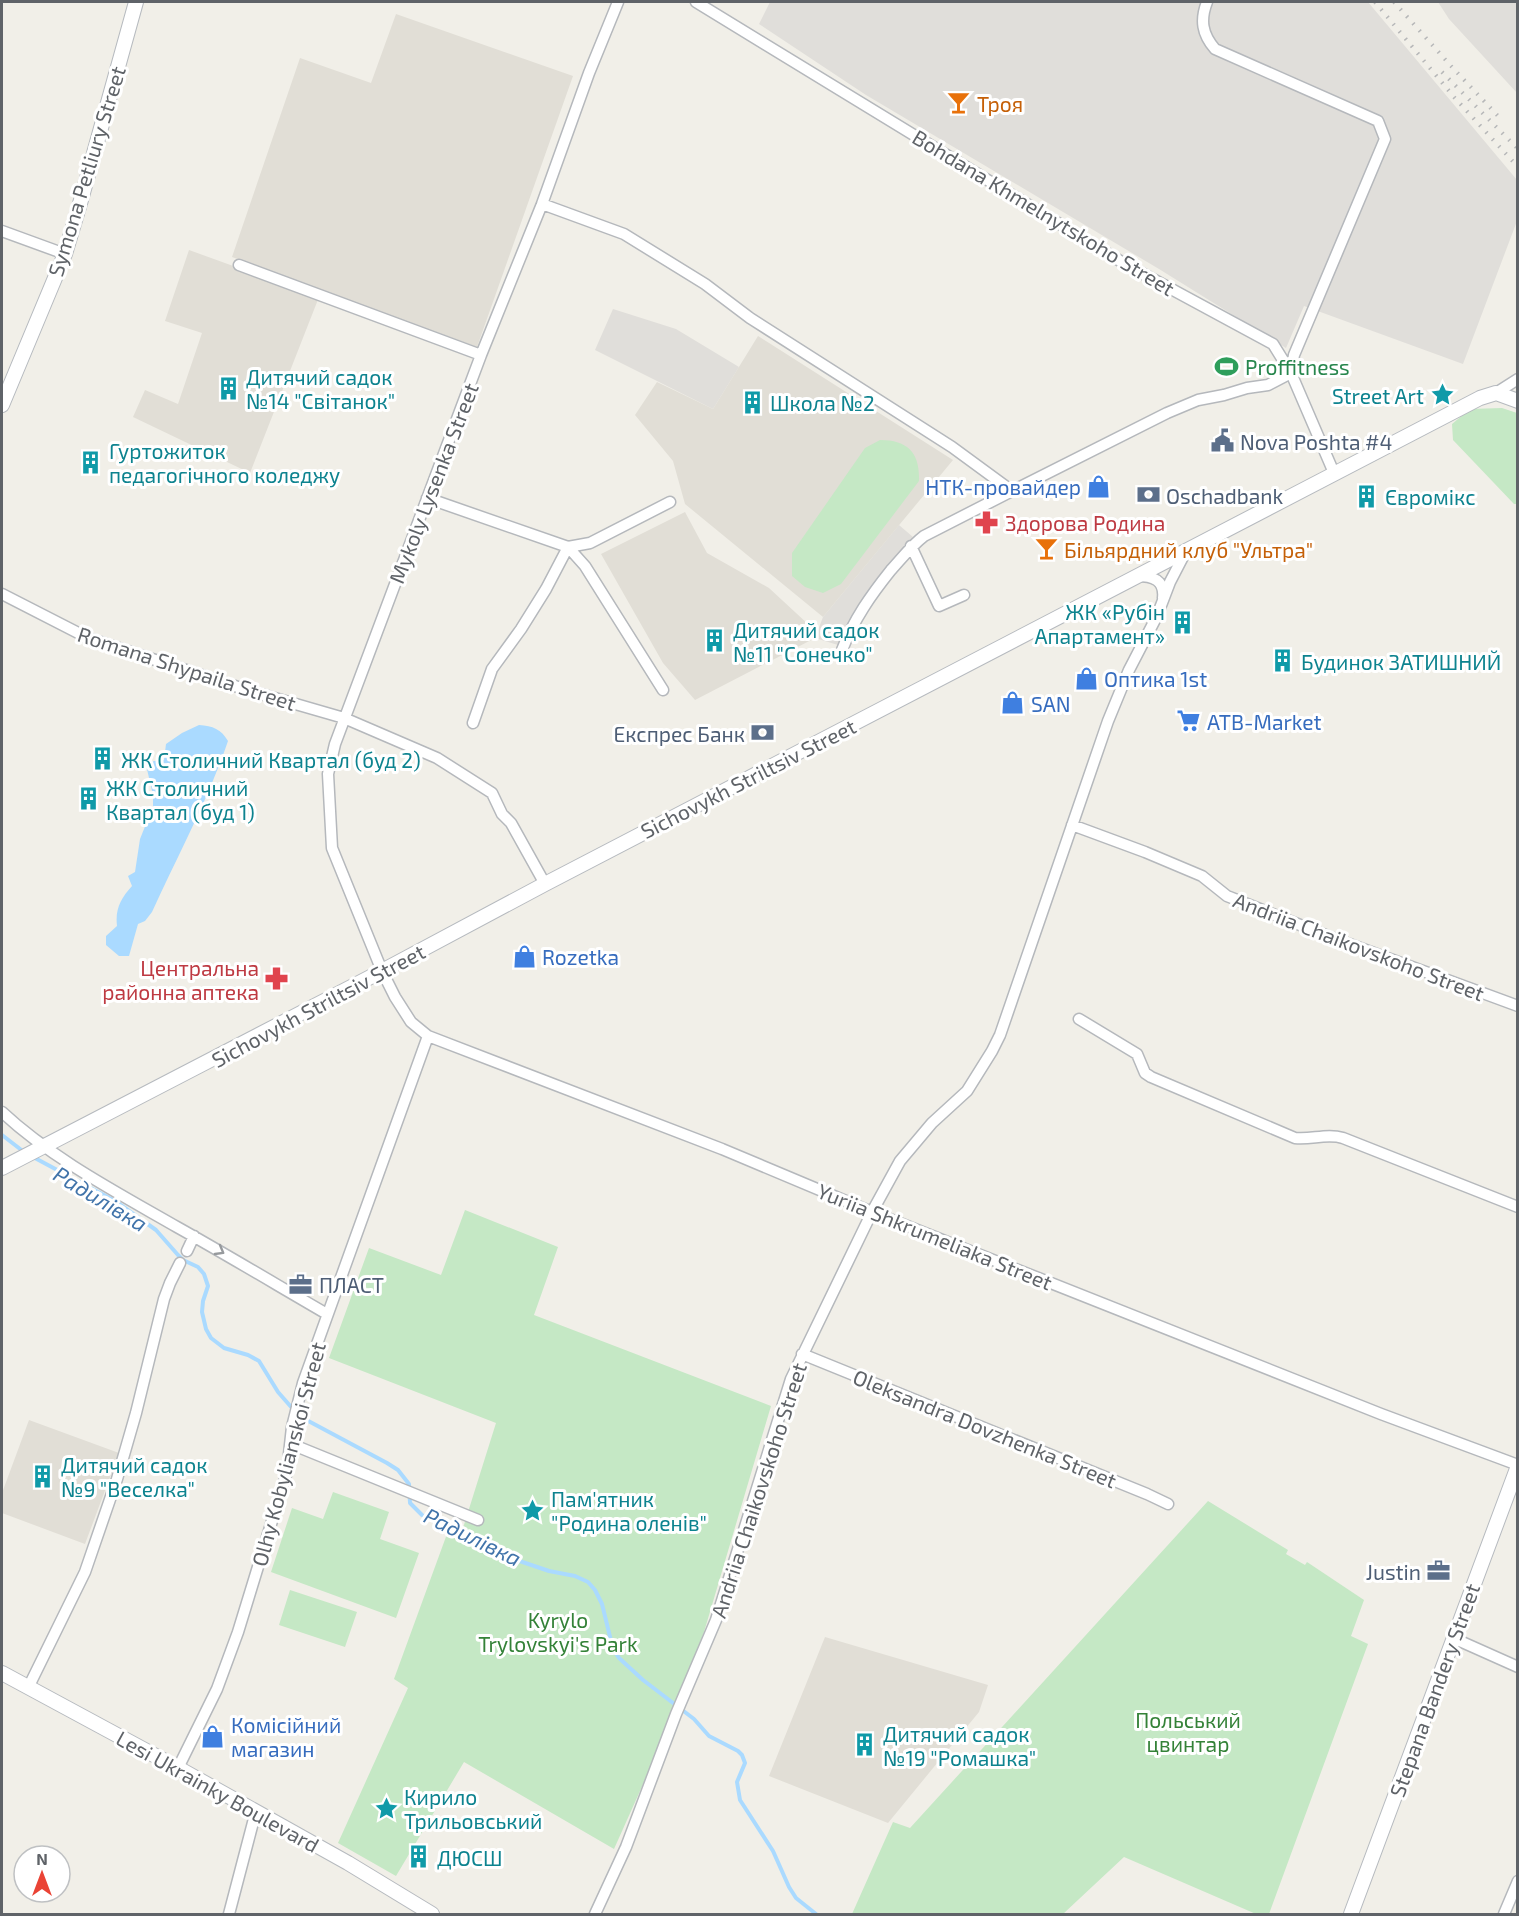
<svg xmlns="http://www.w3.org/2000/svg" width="1519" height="1916" font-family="'Exo 2',sans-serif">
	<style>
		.industrial { fill: #e0deda }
		.education { fill: #e1ded6 }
		.green { fill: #c5e8c5 }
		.water { fill: #aadaff }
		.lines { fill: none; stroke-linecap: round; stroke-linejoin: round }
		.stream { stroke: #aadaff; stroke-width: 4 }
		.street-casing { stroke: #b5b8bc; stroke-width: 13 }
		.secondary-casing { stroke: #b6babf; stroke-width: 16 }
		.street { stroke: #fff; stroke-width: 10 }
		.secondary { stroke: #fff; stroke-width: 14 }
		.rail { stroke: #b6b7b8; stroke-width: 4; stroke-dasharray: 1.5 8; stroke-linecap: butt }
		.oneway { stroke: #979a9d }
		.labels { text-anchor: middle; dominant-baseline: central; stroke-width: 6; stroke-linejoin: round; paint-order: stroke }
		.food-label { font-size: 21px; fill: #c56008; stroke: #fff; text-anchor: start }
		.street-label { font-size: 21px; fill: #5f6368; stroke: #fff }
		.leisure-label { font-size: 21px; fill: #27864d; stroke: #fff; text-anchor: start }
		.culture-label { font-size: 21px; fill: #0d838f; stroke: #fff; text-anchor: start }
		.service-label { font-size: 21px; fill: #4e5e75; stroke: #fff; text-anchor: start }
		.shop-label { font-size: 21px; fill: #366cbe; stroke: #fff; text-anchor: start }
		.health-label { font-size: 21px; fill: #be3a42; stroke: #fff; text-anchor: start }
		.park-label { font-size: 21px; fill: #348238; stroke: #fff }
		.water-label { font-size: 22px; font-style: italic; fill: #4174aa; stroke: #fff }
	</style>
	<rect width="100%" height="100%" fill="#f1efe8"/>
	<path class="industrial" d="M770,2H1368L1517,180V221L1463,364L1304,306L1286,348L1159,269L866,95L759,24Z
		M1438,2H1517V93L1449,19Z
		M613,309L676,329L739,367L713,409L595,350Z
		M899,525L913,537L838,645L815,638L823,617Z"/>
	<path class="education" d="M396,14L573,76L477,347L232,257L300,58L371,83Z
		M189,250L319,297L250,473L133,417L145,390L178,404L202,333L165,321Z
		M758,336L953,460L823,617L685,504L673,461L635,415L657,382L713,409Z
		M685,512L707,553L769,588L809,625L815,638L695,700L663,663L601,554Z
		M29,1420L119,1453L85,1544L2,1513V1493Z
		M825,1637L988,1685L979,1712L888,1823L769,1776Z"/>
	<path class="green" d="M1502,408L1517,413V504H1514L1453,440L1452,424L1470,409Z
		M880,440C909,440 920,454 919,481L841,584L823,593L805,587L792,576V553L865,448Z
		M465,1210L558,1247L534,1315L771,1406L704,1632L666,1733L614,1849L464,1762L396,1876L338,1843L408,1688L394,1679L451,1523L463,1528L496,1423L329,1358L369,1248L441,1275Z
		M333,1492L389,1512L380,1539L419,1553L396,1618L271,1572L292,1508L323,1519Z
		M1208,1501L1288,1550L1286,1554L1305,1565L1307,1562L1364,1600L1351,1636L1368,1644L1269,1914H1256L1124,1857L1063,1914H852L893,1822L910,1828Z
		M290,1590L357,1612L345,1647L279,1625Z"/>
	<path class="water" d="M199,725C213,726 221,729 228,741C208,800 178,855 152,912L145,921L138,924L129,956H119L106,945V936L117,926C115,909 121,898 132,886L128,876L135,872L140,839L148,819L153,812V795L146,765L154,761L164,760L166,744L182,733Z"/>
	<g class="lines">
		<path class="stream" d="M2,1135L24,1152
			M33,1157L115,1201L156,1230L178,1255L183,1260L198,1267L204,1274L208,1286L203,1301L202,1312L206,1329L211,1338L224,1348L248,1355L259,1361L278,1392L299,1416L387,1463L398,1470L409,1484L410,1503L422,1515L505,1556L549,1571L575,1576L588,1582L595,1590L602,1604L613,1649L619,1658L643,1680L694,1719L709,1736L738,1751L742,1755L745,1763L737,1782L740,1800L773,1851L789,1887L796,1898L816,1914"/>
		<defs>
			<path id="street" d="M618,2L589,73L542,204L481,355L335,744L328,774L332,848L382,971L395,997L411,1022L428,1036L722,1149L872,1212L1381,1414L1518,1465
				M696,2L1125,264L1273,344L1291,373L1334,473
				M542,204L624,234L705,284L750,318L952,447L1012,491L1167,413L1198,400L1224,395L1247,388L1268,385L1291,373L1294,355L1385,139L1378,121L1215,49C1202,34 1200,20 1207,2
				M2,231L65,254
				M239,265L481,355
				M1496,393L1518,379
				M427,498L568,547L585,566L663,690
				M911,546L939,606L964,595
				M1137,576C1153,576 1165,580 1163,598
				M2,594L88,638L247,690L344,718L437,758L492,793L502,814L511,823L545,884
				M842,650C854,619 871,595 891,570C902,558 911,546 924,536L1012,491
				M473,723L492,669L521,629L546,589L568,547L590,543L670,502
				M1072,825L1145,852L1202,876L1227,896L1328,936L1518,1006
				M1079,1019L1137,1054L1145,1073L1151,1077L1295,1138C1311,1140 1327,1133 1343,1138L1518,1207
				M2,1112C51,1158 118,1193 177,1227C227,1255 277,1285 327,1314
				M187,1251L194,1236
				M802,1354L1147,1494L1168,1504
				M291,1444L478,1520
				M1453,1638L1518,1667
				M28,1688L85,1572L117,1479L136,1413L164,1299L170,1283L180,1263
				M178,1768L217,1689L238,1632L287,1472L292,1427L303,1383L428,1036
				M229,1914L256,1811
				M595,1914L626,1847L676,1714L716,1620L791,1379L872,1212L900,1161L932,1123L967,1091L992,1051L1000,1035L1108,721L1129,670L1157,616L1170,582L1185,553
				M1504,1914L1518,1881"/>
			<path id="secondary" d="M2,405L65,254L81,200L136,2
				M2,1168L382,971L545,884L1480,398L1496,393L1518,401
				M2,1673L178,1768L348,1863L432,1914
				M1351,1914L1518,1466"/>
		</defs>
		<use href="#street" class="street-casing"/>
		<use href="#secondary" class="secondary-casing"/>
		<use href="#street" class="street"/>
		<use href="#secondary" class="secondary"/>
		<path class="rail" d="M1375,2L1454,97L1518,167
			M1394,2L1451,66L1499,117
			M1442,72L1518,149"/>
	</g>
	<defs><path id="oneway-chevron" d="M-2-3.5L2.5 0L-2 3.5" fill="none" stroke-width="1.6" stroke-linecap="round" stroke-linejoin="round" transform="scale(1.5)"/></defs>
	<use class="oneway" href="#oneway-chevron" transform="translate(220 1251) rotate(30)"/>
	<defs>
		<symbol id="bar-bare" viewBox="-9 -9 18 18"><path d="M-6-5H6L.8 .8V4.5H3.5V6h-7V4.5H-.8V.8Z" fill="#e8710a" stroke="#fff" stroke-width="2.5" paint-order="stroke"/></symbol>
		<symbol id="stadium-bare" viewBox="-9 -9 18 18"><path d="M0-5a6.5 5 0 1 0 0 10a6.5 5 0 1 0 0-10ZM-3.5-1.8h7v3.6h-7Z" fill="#2e9e5b" stroke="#fff" stroke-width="2.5" paint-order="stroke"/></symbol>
		<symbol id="building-bare" viewBox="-9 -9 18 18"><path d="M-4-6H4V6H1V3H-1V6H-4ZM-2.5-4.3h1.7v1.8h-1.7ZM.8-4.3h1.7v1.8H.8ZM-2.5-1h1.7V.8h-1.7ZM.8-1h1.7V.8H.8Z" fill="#0f9aa8" stroke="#fff" stroke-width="2.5" paint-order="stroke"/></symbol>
		<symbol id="sight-bare" viewBox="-9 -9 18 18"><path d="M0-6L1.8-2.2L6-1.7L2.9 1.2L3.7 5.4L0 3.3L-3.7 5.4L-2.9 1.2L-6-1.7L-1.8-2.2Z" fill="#0f9aa8" stroke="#fff" stroke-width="2.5" paint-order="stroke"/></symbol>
		<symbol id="civic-bare" viewBox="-9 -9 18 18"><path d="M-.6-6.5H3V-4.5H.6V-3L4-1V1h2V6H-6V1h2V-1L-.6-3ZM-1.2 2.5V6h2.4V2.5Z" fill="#5c6f8a" stroke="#fff" stroke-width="2.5" paint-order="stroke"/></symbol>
		<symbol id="shop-bare" viewBox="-9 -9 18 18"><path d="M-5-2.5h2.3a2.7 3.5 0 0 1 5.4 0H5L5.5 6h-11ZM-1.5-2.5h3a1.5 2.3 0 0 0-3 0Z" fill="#3f7fe0" stroke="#fff" stroke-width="2.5" paint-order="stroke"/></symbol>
		<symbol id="bank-bare" viewBox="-9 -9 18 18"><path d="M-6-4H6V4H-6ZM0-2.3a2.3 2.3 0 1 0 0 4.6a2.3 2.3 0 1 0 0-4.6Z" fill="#5c6f8a" stroke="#fff" stroke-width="2.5" paint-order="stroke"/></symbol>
		<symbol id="pharmacy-bare" viewBox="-9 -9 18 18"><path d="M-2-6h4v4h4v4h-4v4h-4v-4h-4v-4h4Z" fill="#e0444e" stroke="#fff" stroke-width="2.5" paint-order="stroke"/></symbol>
		<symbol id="supermarket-bare" viewBox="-9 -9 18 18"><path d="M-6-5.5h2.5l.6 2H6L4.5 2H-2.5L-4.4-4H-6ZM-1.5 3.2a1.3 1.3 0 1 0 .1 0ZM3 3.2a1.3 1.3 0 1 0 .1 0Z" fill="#3f7fe0" stroke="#fff" stroke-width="2.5" paint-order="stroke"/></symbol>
		<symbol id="office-bare" viewBox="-9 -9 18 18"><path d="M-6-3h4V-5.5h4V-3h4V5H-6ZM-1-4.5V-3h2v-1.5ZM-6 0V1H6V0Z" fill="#5c6f8a" stroke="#fff" stroke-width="2.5" paint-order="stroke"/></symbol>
	</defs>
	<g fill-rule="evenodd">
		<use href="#bar-bare" x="942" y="86" width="33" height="33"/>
		<use href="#stadium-bare" x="1210" y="350" width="33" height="33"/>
		<use href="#building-bare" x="212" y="372" width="33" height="33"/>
		<use href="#sight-bare" x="1426" y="378" width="33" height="33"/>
		<use href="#building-bare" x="736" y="386" width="33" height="33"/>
		<use href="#civic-bare" x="1206" y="424" width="33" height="33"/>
		<use href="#building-bare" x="74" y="446" width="33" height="33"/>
		<use href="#shop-bare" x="1082" y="470" width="33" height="33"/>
		<use href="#bank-bare" x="1132" y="478" width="33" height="33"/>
		<use href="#building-bare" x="1350" y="480" width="33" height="33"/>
		<use href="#pharmacy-bare" x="970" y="506" width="33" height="33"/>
		<use href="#bar-bare" x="1030" y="532" width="33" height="33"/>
		<use href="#building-bare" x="1166" y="606" width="33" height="33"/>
		<use href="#building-bare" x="698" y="624" width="33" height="33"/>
		<use href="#building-bare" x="1266" y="644" width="33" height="33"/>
		<use href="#shop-bare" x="1070" y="662" width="33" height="33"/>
		<use href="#shop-bare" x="996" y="686" width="33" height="33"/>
		<use href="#supermarket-bare" x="1172" y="704" width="33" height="33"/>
		<use href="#bank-bare" x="746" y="716" width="33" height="33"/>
		<use href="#building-bare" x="86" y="742" width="33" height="33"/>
		<use href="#building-bare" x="72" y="782" width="33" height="33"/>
		<use href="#shop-bare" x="508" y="940" width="33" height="33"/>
		<use href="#pharmacy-bare" x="260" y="962" width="33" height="33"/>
		<use href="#office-bare" x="284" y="1268" width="33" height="33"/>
		<use href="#building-bare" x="26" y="1460" width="33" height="33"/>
		<use href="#sight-bare" x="516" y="1494" width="33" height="33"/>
		<use href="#office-bare" x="1422" y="1554" width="33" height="33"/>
		<use href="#shop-bare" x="196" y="1720" width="33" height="33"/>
		<use href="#building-bare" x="848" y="1728" width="33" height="33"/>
		<use href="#sight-bare" x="370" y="1792" width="33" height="33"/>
		<use href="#building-bare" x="402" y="1840" width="33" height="33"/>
	</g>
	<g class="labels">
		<g class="food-label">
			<text x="977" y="103">Троя</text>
			<text x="1064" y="549">Більярдний клуб "Ультра"</text>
		</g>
		<g class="street-label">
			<text transform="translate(86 171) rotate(-73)">Symona Petliury Street</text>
			<text transform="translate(1044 212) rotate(31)">Bohdana Khmelnytskoho Street</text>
			<text transform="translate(433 483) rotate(-69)">Mykoly Lysenka Street</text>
			<text transform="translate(187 668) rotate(18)">Romana Shypaila Street</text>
			<text transform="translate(748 778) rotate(-27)">Sichovykh Striltsiv Street</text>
			<text transform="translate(1359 946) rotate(21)">Andriia Chaikovskoho Street</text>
			<text transform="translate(318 1005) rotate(-28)">Sichovykh Striltsiv Street</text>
			<text transform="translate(935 1236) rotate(22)">Yuriia Shkrumeliaka Street</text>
			<text transform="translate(985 1428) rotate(22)">Oleksandra Dovzhenka Street</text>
			<text transform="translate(288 1454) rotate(-75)">Olhy Kobylianskoi Street</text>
			<text transform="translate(758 1490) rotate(-72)">Andriia Chaikovskoho Street</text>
			<text transform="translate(1434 1690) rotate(-70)">Stepana Bandery Street</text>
			<text transform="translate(218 1791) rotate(29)">Lesi Ukrainky Boulevard</text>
		</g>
		<g class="leisure-label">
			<text x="1245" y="366">Proffitness</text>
		</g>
		<g class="culture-label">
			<text x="246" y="376">Дитячий садок<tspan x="246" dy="24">№14 "Світанок"</tspan></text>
			<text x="1424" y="395" text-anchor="end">Street Art</text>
			<text x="770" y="402">Школа №2</text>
			<text x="109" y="450">Гуртожиток<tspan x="109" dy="24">педагогічного коледжу</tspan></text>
			<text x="1385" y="496">Євромікс</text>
			<text x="1165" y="611" text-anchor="end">ЖК «Рубін<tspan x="1165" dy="24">Апартамент»</tspan></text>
			<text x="733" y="629">Дитячий садок<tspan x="733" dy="24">№11 "Сонечко"</tspan></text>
			<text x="1301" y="661">Будинок ЗАТИШНИЙ</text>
			<text x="121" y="759">ЖК Столичний Квартал (буд 2)</text>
			<text x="106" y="787">ЖК Столичний<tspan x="106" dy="24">Квартал (буд 1)</tspan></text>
			<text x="61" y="1464">Дитячий садок<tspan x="61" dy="24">№9 "Веселка"</tspan></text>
			<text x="551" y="1498">Пам'ятник<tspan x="551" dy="24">"Родина оленів"</tspan></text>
			<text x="883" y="1733">Дитячий садок<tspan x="883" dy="24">№19 "Ромашка"</tspan></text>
			<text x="404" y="1796">Кирило<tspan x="404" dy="24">Трильовський</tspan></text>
			<text x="437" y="1857">ДЮСШ</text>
		</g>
		<g class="service-label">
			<text x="1240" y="441">Nova Poshta #4</text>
			<text x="1166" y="495">Oschadbank</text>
			<text x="745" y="733" text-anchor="end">Експрес Банк</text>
			<text x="319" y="1284">ПЛАСТ</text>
			<text x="1421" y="1571" text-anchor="end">Justin</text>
		</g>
		<g class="shop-label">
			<text x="1081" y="486" text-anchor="end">НТК-провайдер</text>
			<text x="1104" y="678">Оптика 1st</text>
			<text x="1031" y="703">SAN</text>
			<text x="1207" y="721">ATB-Market</text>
			<text x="542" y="956">Rozetka</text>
			<text x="231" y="1724">Комісійний<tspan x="231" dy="24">магазин</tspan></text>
		</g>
		<g class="health-label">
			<text x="1005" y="522">Здорова Родина</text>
			<text x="259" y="967" text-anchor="end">Центральна<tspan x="259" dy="24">районна аптека</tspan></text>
		</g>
		<g class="park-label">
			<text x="558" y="1619">Kyrylo<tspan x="558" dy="24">Trylovskyi's Park</tspan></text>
			<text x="1188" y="1719">Польський<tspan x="1188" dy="24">цвинтар</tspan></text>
		</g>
		<g class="water-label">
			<text transform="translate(101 1198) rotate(31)">Радилівка</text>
			<text transform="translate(473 1536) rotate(26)">Радилівка</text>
		</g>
	</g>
	<rect width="1519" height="1916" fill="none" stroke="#5f6368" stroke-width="6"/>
	<g transform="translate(42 1874)"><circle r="28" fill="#ffffff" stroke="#bfc1c3" stroke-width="1.5"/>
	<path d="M0-4.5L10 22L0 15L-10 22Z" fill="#ea4335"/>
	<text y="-9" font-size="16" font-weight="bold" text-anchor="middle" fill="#5f6368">N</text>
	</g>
</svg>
